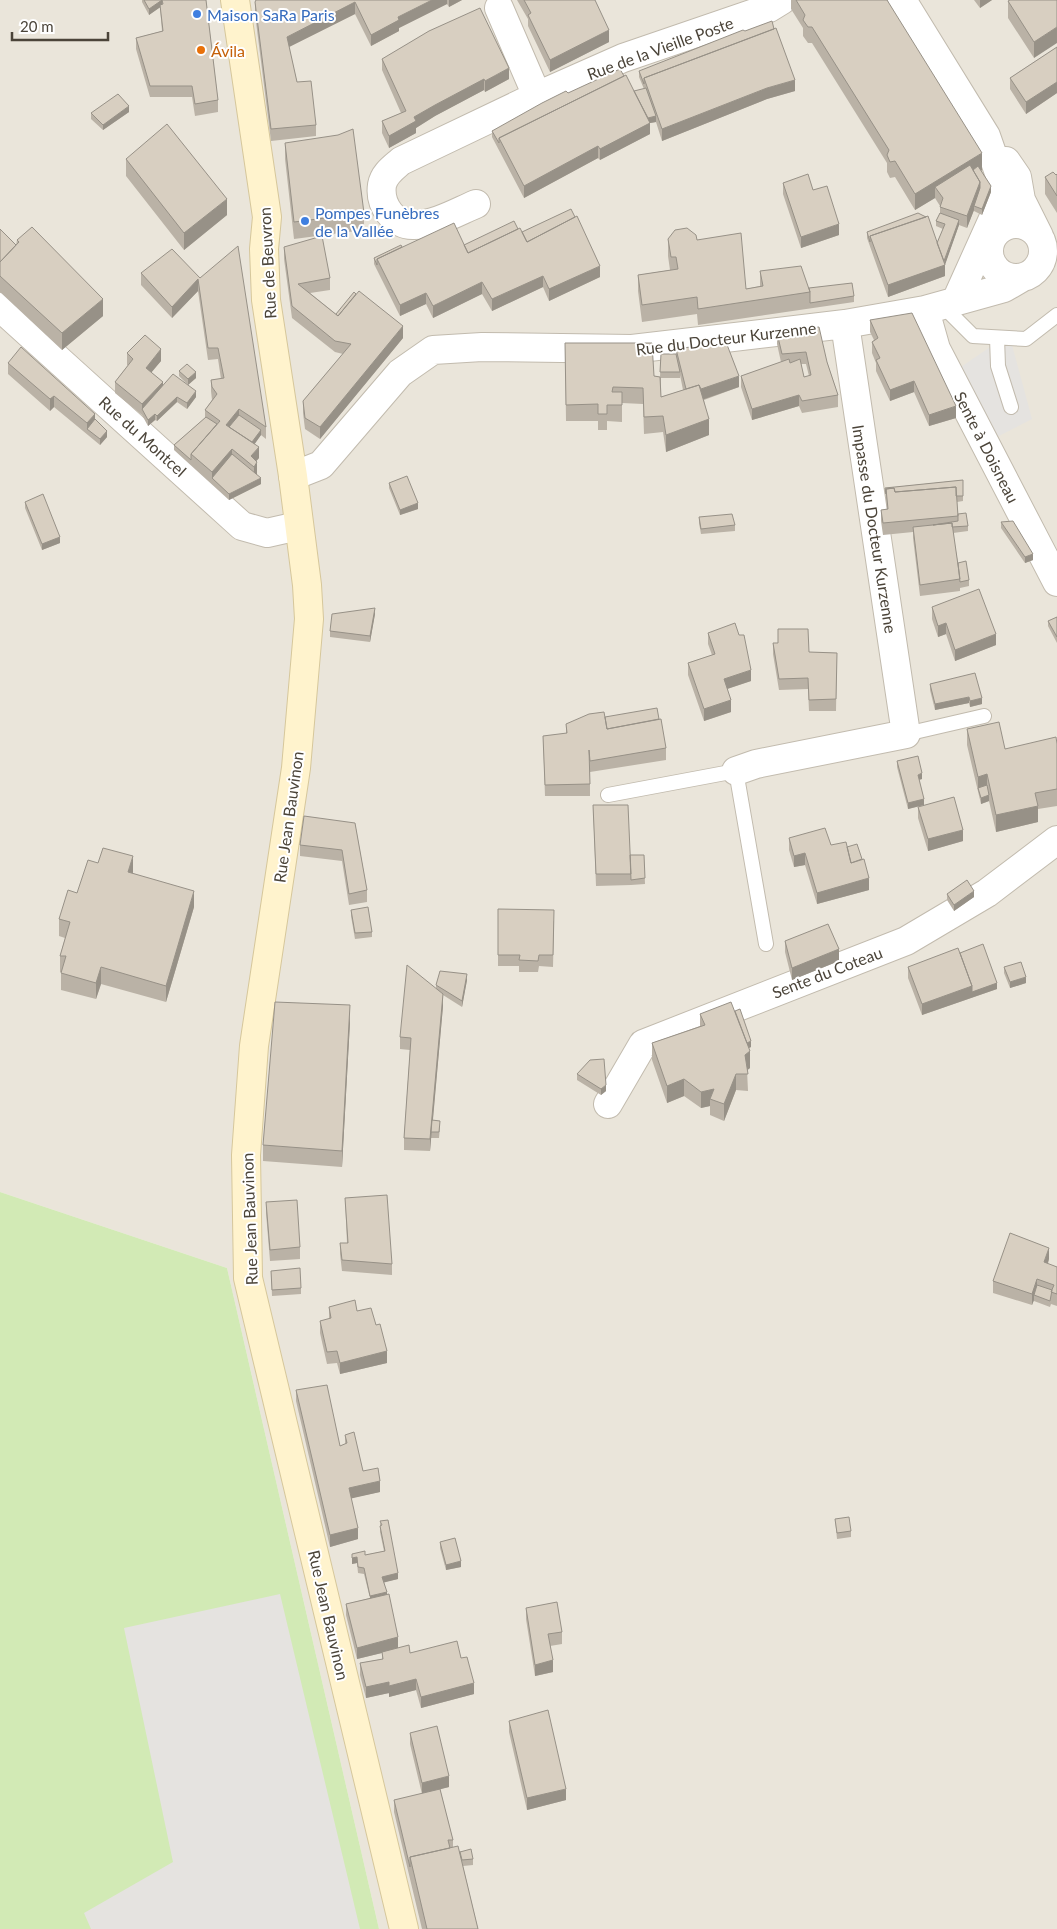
<svg xmlns="http://www.w3.org/2000/svg" width="1057" height="1929" font-family="Lato,sans-serif">
	<style>
		.residential { fill: #eae5da }
		.green { fill: #d2eab5 }
		.parking { fill: #e5e3e0 }
		.lines { fill: none; stroke-linecap: round; stroke-linejoin: round }
		.lane-casing { stroke: #c2bbae; stroke-width: 16 }
		.street-casing { stroke: #c2bbae; stroke-width: 30 }
		.secondary-casing { stroke: #d6c79b; stroke-width: 30 }
		.lane { stroke: #fff; stroke-width: 14 }
		.street { stroke: #fff; stroke-width: 28 }
		.secondary { stroke: #fff3cd; stroke-width: 28 }
		.wall { fill: #bab2a6; fill-rule: evenodd }
		.shaded-wall { fill: #979187 }
		.building { fill: #d8cfc1; stroke: #979187 }
		.shop-dot { fill: #3f7fe0; stroke: #fff; stroke-width: 2 }
		.food-dot { fill: #e8710a; stroke: #fff; stroke-width: 2 }
		.labels { text-anchor: middle; dominant-baseline: central; stroke-width: 4; stroke-linejoin: round; paint-order: stroke }
		.shop-label { font-size: 16px; fill: #366cbe; stroke: #fff; text-anchor: start }
		.street-label { font-size: 16px; fill: #4b4439; stroke: #fff }
		.food-label { font-size: 16px; fill: #c56008; stroke: #fff; text-anchor: start }
	</style>
	<rect width="100%" height="100%" fill="#f6f3ec"/>
	<path class="residential" d="M0,0H1057V1929H379L227,1268L0,1192Z"/>
	<path class="green" d="M0,1192L227,1268L379,1929H0Z"/>
	<path class="parking" d="M1009,334L1032,419L995,438L961,367Z
		M280,1594L360,1929H91L84,1913L173,1862L124,1628Z"/>
	<g class="lines">
		<defs>
			<path id="lane" d="M942,305L973,336L1026,339L1057,315
				M997,338L998,366L1011,407
				M906,734L984,716
				M608,795L736,771L766,944"/>
			<path id="street" d="M902,0L986,136L1000,176L1001,195L997,210L956,301
				M499,8L537,96
				M1006,161L1017,177L1021,200L1039,236
				M476,204C457,212 435,225 414,225C394,226 379,205 382,185C384,174 393,168 401,161L537,96L623,58L769,8L782,0
				M989 251a27 27 0 1 1 54 0a27 27 0 1 1-54 0Z
				M0,307L242,526L267,533L298,526
				M925,310L936,349L1057,582
				M293,476L321,465L400,373L433,350L482,347L632,349L845,324L925,310L1004,288L1023,277
				M736,771L756,764L906,734L845,324
				M608,1104L643,1044L906,941L987,893L1057,840"/>
			<path id="secondary" d="M235,0L267,217L264,249L266,300L293,476L307,585L309,619L296,768L254,1046L246,1155L248,1278L404,1929"/>
		</defs>
		<use href="#lane" class="lane-casing"/>
		<use href="#street" class="street-casing"/>
		<use href="#secondary" class="secondary-casing"/>
		<use href="#lane" class="lane"/>
		<use href="#street" class="street"/>
		<use href="#secondary" class="secondary"/>
	</g>
	<path class="wall" d="M142,0H206L218,100V112L195,116L192,97H150L136,49V38L162,31L160,7L149,15L142,2Z
		M256,0H462L449,7L447,4L399,28V31L371,46L355,14L289,47L297,82L316,125V136L271,141L255,14V2Z
		M517,0H595L609,42L550,72L528,26V19Z
		M791,0H887L982,170L981,171L991,192L982,215L974,211V210L967,228L959,225L945,264V276L888,297L867,238V232L937,243L943,229L936,226V221L940,213V206L935,198L915,210L895,177L890,178L887,172V163L812,43H808L803,36V28L791,9Z
		M974,0H992L980,8Z
		M1057,0L1034,58L1008,18V1Z
		M1057,47V93L1026,114L1010,89V78Z
		M382,59L509,79L485,92L484,90L435,116L416,128V133L389,148L382,133V121L401,113L382,70Z
		M639,71L795,91L767,99L662,141L656,122L650,123V134L600,160L598,158L524,198L492,137V131L568,93L624,76L634,91L644,89L639,77Z
		M129,112L103,130L91,119V113Z
		M285,143L364,213V230L294,239L285,159Z
		M126,159L227,215L184,250L126,176Z
		M1057,174V213L1045,194V177Z
		M783,183L813,190L839,235L801,248L783,194Z
		M0,229L16,245L17,240L103,316L62,350L0,292Z
		M518,229L522,232L600,277L549,301L543,287L492,311L482,294L433,318L426,304L400,316L374,264V258L402,247L464,245Z
		M668,239L697,240L746,289L760,286V271L809,288L854,296V302L698,325L697,314L642,322L638,291V275L670,270L668,256Z
		M284,247L330,278V290L310,293L336,314L403,338L320,439L305,429L303,413V401L343,354L335,352L292,318L284,259Z
		M141,273L200,278L266,427V439L261,435L254,444L259,458L256,461L257,474L256,475L261,484L229,500L174,450V445L205,418V410L212,400L211,391V380L221,379L218,359L208,360L198,291L172,318L141,285Z
		M870,320L956,418L929,426L914,392L890,401L876,371V363L872,353V342L874,340L870,332Z
		M777,333L827,362L838,395V407L802,413L799,406L752,420L741,387V376L781,362L777,344ZM801,364H806L809,376L804,377Z
		M565,343L654,376L660,377L661,354H676V349L739,387L704,400L709,435L666,452L663,432L644,434L643,404L622,403V422L607,421V430H598V421H566ZM680,375L683,390L661,397V378H680Z
		M127,353L161,361L151,372L163,385L196,397L187,409L177,402L157,421L155,420L148,426L142,415L115,393V382L128,365H127Z
		M8,363L95,419L107,437L100,445L54,407L50,411L8,374Z
		M179,371L196,378L188,385L179,376Z
		M963,480V501L957,502L958,514L968,526V531L953,533L958,563L969,580V586L960,588V591L920,596L913,538V532L883,535L881,521V510L887,509L885,488Z
		M389,483L418,509L400,515L389,488Z
		M25,502L60,543L42,550L25,508Z
		M699,517L735,525V531L701,534L699,523Z
		M1001,522L1033,560L1025,563L1001,528Z
		M932,607L996,645L955,661L946,634L938,637L932,619Z
		M375,614L370,642L330,637V631Z
		M1057,617V643L1048,626V621Z
		M708,633L751,681L727,689L731,712L704,721L688,675V663L712,655L708,644Z
		M773,643L809,652L837,653L836,711H809L808,689L779,690L773,654Z
		M930,684L982,704L970,707L969,703L935,710L930,690Z
		M605,717L666,748V760L590,772V763V796H545L543,736L566,734V724Z
		M967,729L1005,749L1057,744V806L1038,809V822L996,832L989,801L981,804L967,745Z
		M897,761L922,779L919,780L924,805L908,809L897,767Z
		M593,805L630,855H644L645,884L631,885L596,886Z
		M918,807L963,841L928,851L918,818Z
		M355,823L367,890V902L349,905L342,861L300,856V845Z
		M789,838L831,845L847,847L869,890L817,904L805,865L794,867L789,850Z
		M98,863L133,872V873L194,907L166,1002L101,984L96,999L61,990V972H60V956L65,938L59,936V919Z
		M947,894L974,897L954,911L947,900Z
		M498,909L554,921L553,967L539,966L538,972H519V966H498Z
		M351,910L372,932V937L355,939L351,916Z
		M785,941L839,961L792,980L785,952Z
		M960,953L997,989L922,1015L908,978V967Z
		M1004,967L1026,983L1010,988L1004,973Z
		M467,980L462,1007L443,995V1006L433,1120L440,1127L439,1138H431L430,1151L404,1150V1138L410,1050L400,1049V1037L436,989V985Z
		M735,1011L751,1047L749,1048L750,1068L747,1070L748,1091L736,1090L724,1121L710,1115V1106L701,1108L684,1096L667,1103L652,1060V1043L700,1026V1014Z
		M350,1022L342,1167L263,1161V1145Z
		M577,1074L606,1091L601,1095L577,1080Z
		M345,1198L392,1264V1275L342,1271L340,1254V1243H347Z
		M266,1202L300,1247V1259L270,1261L266,1213Z
		M1049,1259L1048,1264L1057,1267V1306L1051,1304L1050,1307L1034,1301V1300L1032,1305L993,1293V1281Z
		M271,1271L301,1288V1294L272,1296Z
		M329,1307L357,1311L376,1325L387,1363L340,1374L337,1363L327,1364L320,1333V1321L329,1319Z
		M296,1390L340,1446L345,1444V1435L363,1471L380,1492L351,1498L358,1539L330,1547L296,1401Z
		M835,1519L851,1531V1537L837,1539Z
		M380,1521L398,1579L384,1582L398,1648L410,1653L461,1658L474,1694L421,1708L416,1690L389,1697V1693L366,1698L360,1675V1663L382,1659V1653L357,1659L346,1615V1604L370,1598L364,1574L358,1573L357,1563L352,1564V1554L365,1555L384,1551L380,1532Z
		M440,1542L461,1567L446,1570L440,1548Z
		M526,1608L562,1632V1644L550,1646L553,1672L535,1676L526,1619Z
		M509,1721L566,1800L527,1810L509,1732Z
		M410,1733L449,1787L440,1789L453,1840V1847L473,1859V1865L463,1866L478,1929H422L394,1812V1800L422,1794L410,1744Z"/>
	<path class="shaded-wall" d="M162,0V6L149,15V9Z
		M432,0H447V4L399,28V31L371,46V35L398,17Z
		M449,0H462L449,7Z
		M980,0H992L980,8Z
		M355,2V14L287,48V37Z
		M1057,27V43L1034,58V42Z
		M609,30V42L550,72V60Z
		M509,68V79L485,92V81Z
		M484,79V90L435,116L416,128V133L389,148V136L414,117L435,105Z
		M795,80V91L767,99L662,141V129L767,88Z
		M1057,82V93L1026,114V102Z
		M129,106V112L103,130V125Z
		M656,116V122L650,123V134L600,160V149L645,119Z
		M598,146V158L524,198V186Z
		M982,153V170L973,176L935,187V198L915,210V194Z
		M980,182V193L974,206V210L967,228V216Z
		M991,186V192L982,215V209Z
		M227,199V215L184,250V233Z
		M959,220V225L945,265V276L888,297V285L943,265Z
		M839,224V235L801,248V237Z
		M600,266V277L549,301V289Z
		M543,276V287L492,311V299Z
		M198,279V291L172,318V307Z
		M482,282V294L433,318V306Z
		M426,293V304L400,316V305Z
		M103,299V316L62,350V333Z
		M403,326V338L320,439V427Z
		M161,349V361L146,379V368Z
		M196,372V378L188,385V379Z
		M739,376V387L687,405V394Z
		M914,381V392L890,401V390Z
		M163,382V393L142,409V404Z
		M196,391V397L187,409V403Z
		M799,395V406L752,420V409Z
		M54,396V407L50,411V399Z
		M177,397V402L157,421V416Z
		M956,406V418L929,426V415Z
		M239,409V421L229,433L226,425Z
		M95,414V425L87,429V423Z
		M155,414V420L148,426V420Z
		M709,419V435L666,452V435Z
		M261,430V435L249,452V446Z
		M107,431V437L100,445V439Z
		M259,447V458L252,466L251,456Z
		M232,449V460L212,478V472Z
		M257,462V474L254,478V467Z
		M261,478V484L229,500V494Z
		M418,503V509L400,515V510Z
		M60,537V543L42,550V544Z
		M1033,554V560L1025,563V557Z
		M375,608V614L370,642V636Z
		M946,623V634L938,637V626Z
		M996,634V645L955,661V650Z
		M751,670V681L724,690V679Z
		M969,697V703L935,710V704Z
		M982,698V704L970,707V701Z
		M731,700V712L704,721V709Z
		M922,773V779L918,780V775Z
		M987,774V791L978,788V777Z
		M989,795V801L981,804V798Z
		M924,799V805L908,809V803Z
		M1038,806V822L996,832V815Z
		M963,830V841L928,851V839Z
		M805,853V865L794,867V856Z
		M133,856V872L128,888V872Z
		M869,878V890L817,904V893Z
		M194,891V907L166,1002V986Z
		M974,891V897L954,911V905Z
		M839,949V961L792,980V968Z
		M101,967V984L96,999V983Z
		M467,974V980L462,1007V1001Z
		M1026,977V983L1010,988V982Z
		M997,983V989L922,1015V1004L972,986Z
		M443,994V1006L430,1151V1139Z
		M350,1005V1022L342,1167V1151Z
		M751,1041V1047L744,1050V1045Z
		M750,1051V1068L745,1072V1055Z
		M736,1074V1090L724,1121V1104Z
		M684,1079V1096L667,1103V1086Z
		M606,1085V1091L601,1095V1089Z
		M714,1089L710,1099V1106L701,1108V1092Z
		M1049,1248V1259L1044,1274V1262Z
		M1037,1279V1291L1034,1295V1300L1032,1305V1294Z
		M387,1351V1363L340,1374V1363Z
		M380,1481V1492L349,1499V1488Z
		M358,1528V1539L330,1547V1535Z
		M357,1557V1563L352,1564V1558Z
		M461,1561V1567L446,1570V1565Z
		M398,1573V1579L382,1583V1577Z
		M387,1592V1598L370,1602V1596Z
		M398,1637V1649L357,1659V1648Z
		M553,1660V1672L535,1676V1665Z
		M416,1679V1690L389,1697V1686Z
		M389,1682V1693L366,1698V1687Z
		M474,1683V1694L421,1708V1697Z
		M449,1776V1787L422,1794V1783Z
		M566,1789V1800L527,1810V1798Z"/>
	<path class="building" d="M144,0H162L149,9Z
		M162,0H206L218,100L195,104L192,86H150L136,38L163,31L160,5L163,4Z
		M256,0H432L398,17L399,20L371,35L355,2L287,37L297,82L311,81L316,125L271,129L255,2Z
		M524,0H595L609,30L550,60L528,15L531,13Z
		M796,0H887L982,153L915,194L895,161L890,162L887,155L889,150L812,27H808L803,20L805,15Z
		M1010,0H1057V27L1034,42L1008,1Z
		M480,8L509,68L485,81L484,79L435,105L414,117L416,121L389,136L382,121L406,111L382,59L429,31Z
		M772,21L774,29L644,78V84L639,71L743,30L745,31Z
		M776,28L795,80L767,88L662,129L644,78Z
		M1057,47V82L1026,102L1010,78Z
		M620,69L624,76L499,138V143L492,131L542,103L566,91L568,93Z
		M626,75L650,123L600,149L598,146L524,186L499,138Z
		M646,88L656,116L648,118L634,91Z
		M118,94L129,106L103,125L91,113Z
		M167,124L227,199L184,233L126,159Z
		M353,129L364,213L294,222L285,143L338,135Z
		M970,165L980,182L967,216L940,207L943,198L935,187Z
		M978,166L991,186L982,209L974,206L980,188V182L973,170Z
		M1053,172L1056,175L1057,174V196L1045,177Z
		M808,174L813,190L827,186L839,224L801,237L783,183Z
		M571,209L575,217L527,242L522,232Z
		M918,213L926,217L870,236V242L867,232Z
		M940,213L959,220L944,261L937,243L945,224L936,221Z
		M577,216L600,266L549,289L543,276L492,299L482,282L433,306L426,293L400,305L377,259L454,223L468,253L520,228L527,242Z
		M928,216L945,265L888,285L870,236Z
		M514,221L518,229L468,253L464,245Z
		M32,227L103,299L62,333L0,276V262L19,242L17,240Z
		M687,228L696,235L697,240L741,233L746,289L763,286L760,271L801,266L810,292L698,309L697,297L642,305L638,275L678,269L676,257H671L668,239L675,230Z
		M0,229L16,245L0,262Z
		M322,236L330,278L298,284L338,316L359,291L403,326L320,427L305,418L303,401L351,344L335,341L292,306L284,247Z
		M401,245L402,247L377,259V265L374,258Z
		M238,246L266,427L239,409L226,425L259,447L251,456L257,462L254,467L232,449L212,472L191,454L220,421L205,410L217,394L212,387L211,380L224,378L218,348H208L198,279L172,307L141,273L172,249L200,278Z
		M852,283L854,296L810,303V292L809,288Z
		M354,292L356,294L338,316L336,314Z
		M912,313L956,406L929,415L914,381L890,390L876,360L880,358L872,342L878,338L870,320Z
		M819,327L827,362L838,395L802,401L799,395L752,409L741,376L789,359L790,363L800,359L804,377L811,375L806,352L782,354L777,333Z
		M145,335L161,349L146,368L163,382L142,404L115,382L133,359L127,353Z
		M726,342L739,376L701,389L699,385L686,389L676,349Z
		M565,343H652L654,376L660,377L661,397L699,385L709,419L666,435L663,416L644,417L643,388L613,387L612,392H622V405H607V414H598V404L566,405Z
		M21,347L95,414L87,423L54,396L50,399L8,363Z
		M661,354H676L680,372H660Z
		M187,364L196,372L188,379L179,371Z
		M173,374L196,391L187,403L177,397L157,416L155,414L148,420L142,409Z
		M239,415L261,430L252,442L229,427Z
		M206,417L217,424L191,454V460L174,445Z
		M95,419L107,431L100,439L87,429Z
		M232,454L261,478L229,494L212,478Z
		M407,476L418,503L400,510L389,483Z
		M963,480V496H956V487L895,492L894,488L886,489V494L885,488Z
		M956,487L958,516L883,523L881,510L888,509L886,489L894,488L895,492Z
		M43,494L60,537L42,544L25,502Z
		M966,513L968,526L952,527V523L933,525L958,521V514Z
		M732,514L735,525L701,529L699,517Z
		M1013,521L1033,554L1025,557L1001,522Z
		M952,523L960,579L920,585L913,527Z
		M966,561L969,580L960,582L958,563Z
		M979,589L996,634L955,650L946,623L938,626L932,607Z
		M375,608L370,636L330,631L332,614Z
		M1057,617V637L1048,621Z
		M735,623L739,635H744L751,670L724,679L731,700L704,709L688,663L715,654L708,633Z
		M778,629H808L809,652L837,653L836,699L809,700L808,678L779,679L773,643H778Z
		M975,673L982,698L970,701L969,697L935,704L930,684Z
		M657,708L659,719L607,729L605,717Z
		M604,712L607,729L661,719L666,748L590,761L589,750L590,784L545,785L543,736L567,733L566,724L589,714Z
		M999,722L1005,749L1056,737L1057,744V789L1035,793L1038,806L996,815L987,774L978,777L967,729Z
		M918,756L922,773L918,775L924,799L908,803L897,761Z
		M987,785L989,795L981,798L978,788Z
		M954,797L963,830L928,839L918,807Z
		M593,805H628L631,874H596Z
		M304,816L355,823L367,890L349,894L342,850L300,845Z
		M825,828L831,845L846,842L851,863L864,859L869,878L817,893L805,853L794,856L789,838Z
		M857,844L862,859L851,863L847,847Z
		M103,848L133,856L128,872L194,891L166,986L101,967L96,983L61,973L66,956H60L70,922L59,919L68,890L77,893L88,860L98,863Z
		M630,855H644L645,878L631,880Z
		M967,880L974,891L954,905L947,894Z
		M368,907L372,932L355,933L351,910Z
		M498,909L554,910L553,955H539L538,961L519,960L520,955H498Z
		M828,924L839,949L792,968L785,941Z
		M983,944L997,983L972,992V986L960,953Z
		M958,948L972,986L922,1004L908,967Z
		M1021,962L1026,977L1010,982L1004,967Z
		M407,965L443,994L430,1139L404,1138L411,1038L400,1037Z
		M440,971L467,974L462,1001L436,985Z
		M275,1002L350,1005L342,1151L263,1145Z
		M731,1002L750,1051L745,1055L748,1074H736L724,1104L710,1099L714,1089L701,1092L684,1079L667,1086L652,1043L705,1025L700,1014Z
		M740,1009L751,1041L747,1043L735,1011Z
		M604,1059L606,1085L601,1089L577,1074L590,1060Z
		M432,1120L440,1121L439,1132H431Z
		M387,1195L392,1264L342,1260L340,1243H348L345,1198Z
		M297,1200L300,1247L270,1250L266,1202Z
		M1010,1233L1049,1248L1044,1262L1057,1267V1294L1051,1292L1054,1285L1037,1279L1032,1294L993,1281Z
		M300,1268L301,1288L272,1290L271,1271Z
		M1037,1285L1052,1290L1050,1301L1034,1295Z
		M355,1300L357,1311L371,1308L376,1325L380,1324L387,1351L340,1363L337,1351L327,1352L320,1321L331,1318L329,1307Z
		M327,1385L340,1446L347,1443L345,1435L354,1432L363,1471L378,1468L380,1481L349,1488L358,1528L330,1535L296,1390Z
		M849,1517L851,1531L837,1533L835,1519Z
		M388,1520L398,1573L382,1577L387,1592L370,1596L364,1568L358,1567L357,1557L352,1558V1554L365,1551V1555L385,1551L380,1526L382,1525L380,1521Z
		M455,1538L461,1561L446,1565L440,1542Z
		M389,1594L398,1637L357,1648L346,1604Z
		M557,1602L562,1632L548,1634L553,1660L535,1665L526,1608Z
		M457,1641L461,1658L467,1657L474,1683L421,1697L416,1679L389,1686V1682L366,1687L360,1663L383,1659L382,1652L409,1645L410,1653Z
		M548,1710L566,1789L527,1798L509,1721Z
		M437,1726L449,1776L422,1783L410,1733Z
		M440,1789L453,1840H448L450,1848L410,1857V1867L394,1800Z
		M458,1846L478,1929H427L410,1857Z
		M471,1849L473,1859L462,1860L460,1852Z"/>
	<g class="shop-dot">
		<circle cx="197" cy="14" r="5"/>
		<circle cx="305" cy="221" r="5"/>
	</g>
	<circle class="food-dot" cx="201" cy="50" r="5"/>
	<g class="labels">
		<g class="shop-label">
			<text x="207" y="14">Maison SaRa Paris</text>
			<text x="315" y="212">Pompes Funèbres<tspan x="315" dy="18">de la Vallée</tspan></text>
		</g>
		<g class="street-label">
			<text transform="translate(660 48) rotate(-20)">Rue de la Vieille Poste</text>
			<text transform="translate(267 263) rotate(-93)">Rue de Beuvron</text>
			<text transform="translate(726 338) rotate(-7)">Rue du Docteur Kurzenne</text>
			<text transform="translate(143 436) rotate(42)">Rue du Montcel</text>
			<text transform="translate(987 447) rotate(63)">Sente à Doisneau</text>
			<text transform="translate(875 529) rotate(81)">Impasse du Docteur Kurzenne</text>
			<text transform="translate(288 817) rotate(-82)">Rue Jean Bauvinon</text>
			<text transform="translate(827 972) rotate(-21)">Sente du Coteau</text>
			<text transform="translate(249 1219) rotate(-92)">Rue Jean Bauvinon</text>
			<text transform="translate(329 1615) rotate(77)">Rue Jean Bauvinon</text>
		</g>
		<g class="food-label">
			<text x="211" y="50">Ávila</text>
		</g>
	</g>
	<path d="M12 32v8h96v-8" fill="none" stroke="#4b4439" stroke-width="2.5"/>
	<text x="20" y="32" font-size="15" fill="#4b4439" stroke="#ffffff" stroke-width="4" paint-order="stroke">20 m</text>
</svg>
